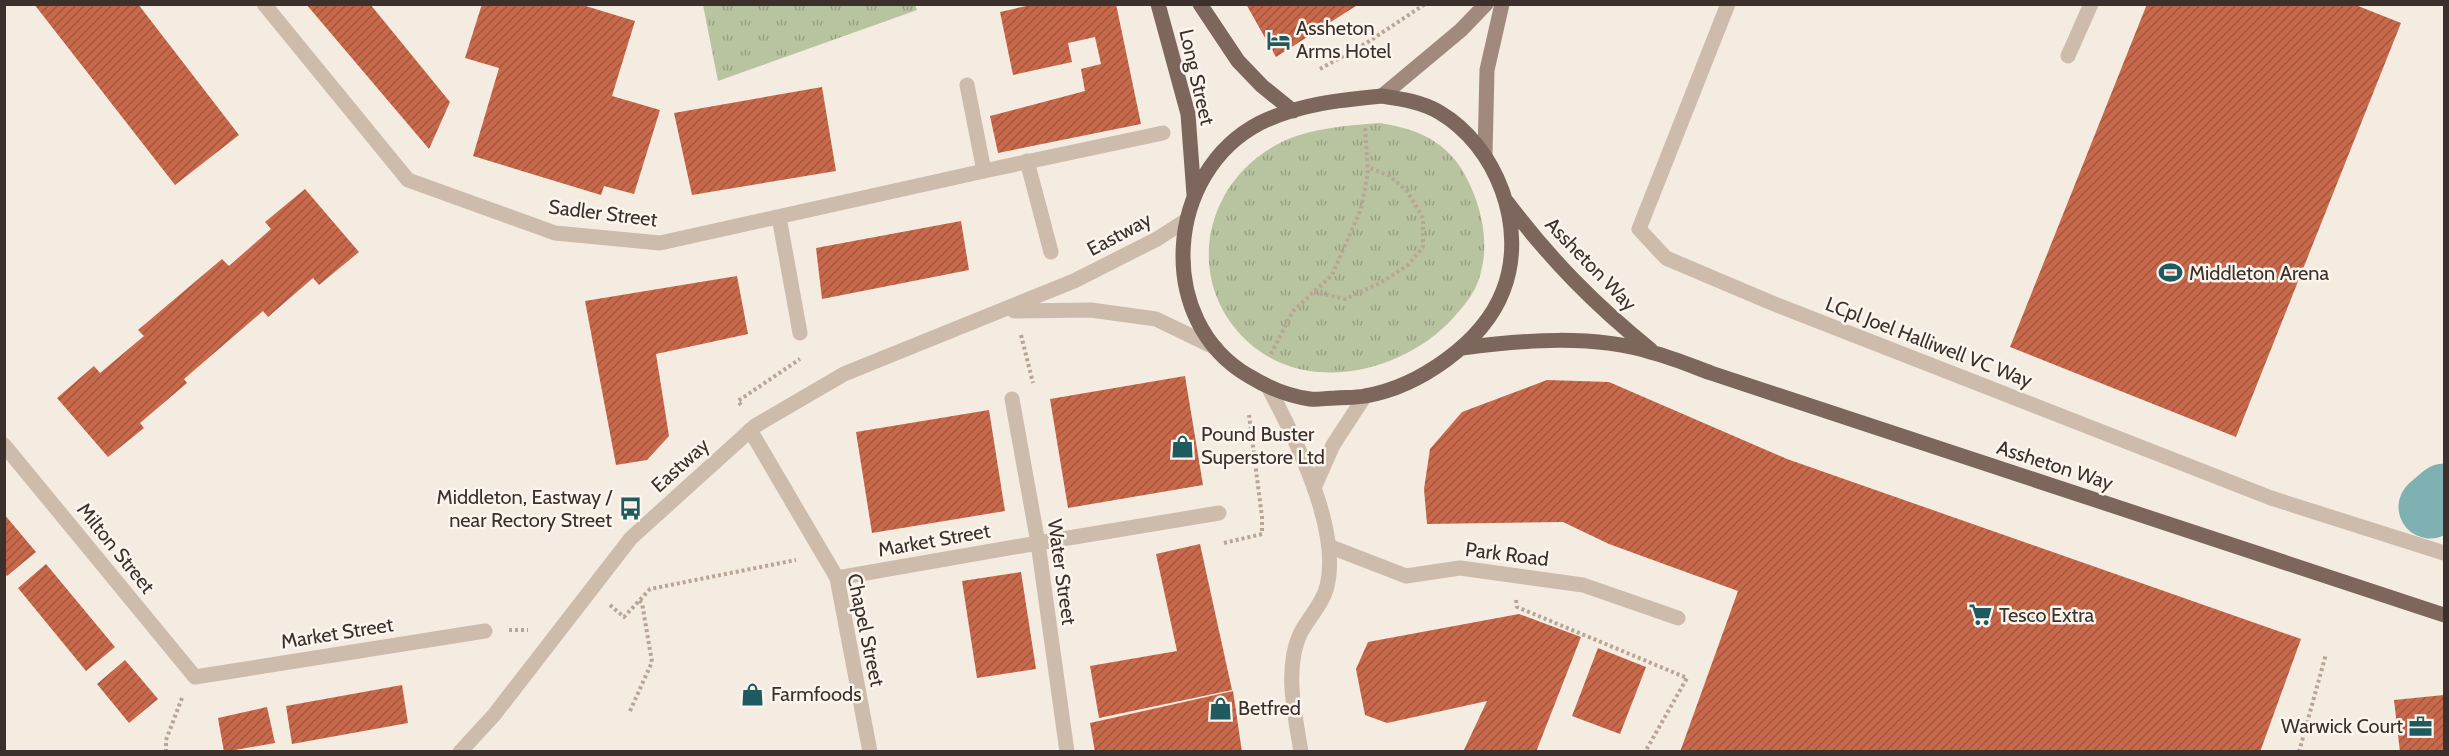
<svg xmlns="http://www.w3.org/2000/svg" width="2449" height="756" font-family="Cabin,sans-serif">
	<style>
		.grass { fill: url(#grass-tufts) }
		.forest { fill: url(#forest-firs) }
		.lines { fill: none; stroke-linecap: round; stroke-linejoin: round }
		.river { stroke: #7fb0b2; stroke-width: 63 }
		.building { fill: url(#building-hatch) }
		.path { stroke: #b9a596; stroke-width: 4; stroke-dasharray: 3 3; stroke-linecap: butt }
		.service { stroke: #cdbbac; stroke-width: 15 }
		.pedestrian { stroke: #cdbbac; stroke-width: 15 }
		.minor { stroke: #cdbbac; stroke-width: 15 }
		.tertiary { stroke: #cdbbac; stroke-width: 15 }
		.secondary { stroke: #a18a7d; stroke-width: 15 }
		.primary { stroke: #7d675c; stroke-width: 15 }
		.labels { text-anchor: middle; dominant-baseline: central; stroke-width: 5; stroke-linejoin: round; paint-order: stroke }
		.poi-label { font-size: 20px; fill: #3b302b; stroke: #fbf5ee; text-anchor: start }
		.street-label { font-size: 20px; fill: #3b302b; stroke: #fbf5ee }
	</style>
	<defs>
		<pattern id="grass-tufts" width="24" height="20" patternUnits="userSpaceOnUse" patternTransform="scale(1.5)"><rect width="24" height="20" fill="#b8c4a0"/><path d="M3 7l-1-3M5 7V3M7 7l1-3M15 17l-1-3M17 17v-4M19 17l1-3" fill="none" stroke="#97a083"/></pattern>
		<pattern id="forest-firs" width="22" height="20" patternUnits="userSpaceOnUse" patternTransform="scale(1.5)"><rect width="22" height="20" fill="#b8c4a0"/><path d="M5 1l3.5 6h-7zM16 11l3.5 6h-7z" fill="#97a083"/></pattern>
		<pattern id="building-hatch" width="6" height="6" patternUnits="userSpaceOnUse" patternTransform="scale(1.5)"><rect width="6" height="6" fill="#c8694b"/><path d="M-1 1l2-2M0 6l6-6M5 7l2-2" fill="none" stroke="#a4573f"/></pattern>
	</defs>
	<rect width="100%" height="100%" fill="#f4ebe1"/>
	<path class="grass" d="M915,5L917,10L718,81L703,5Z
		M1380,123C1424,130 1453,145 1471,187C1484,217 1489,248 1479,279C1474,294 1464,306 1454,317C1404,373 1306,396 1247,341C1186,284 1201,190 1271,148C1303,128 1344,126 1380,123Z"/>
	<path class="forest" d="M2444,472V525L2406,510Z"/>
	<g class="lines">
		<path class="river" d="M2430,507L2444,495"/>
	</g>
	<path class="building" d="M34,4H138L239,135L175,185Z
		M306,4H370L450,102L429,149Z
		M482,4H579L635,21L612,96L660,110L634,194L604,186L601,195L473,156L499,68L465,58Z
		M1035,4H1116L1141,124L998,153L990,116L1085,91L1081,69L1101,64L1095,37L1068,43L1072,62L1013,75L1000,12Z
		M1246,4H1359L1276,57Z
		M2147,4H2353L2401,23L2236,437L2010,347Z
		M822,87L836,171L692,195L674,113Z
		M305,189L359,252L319,285L313,278L268,317L263,311L184,379L187,383L140,423L144,428L108,457L57,398L94,366L100,373L144,336L138,330L222,259L229,266L271,229L265,222Z
		M961,221L969,270L822,299L816,248Z
		M737,276L748,334L656,354L669,436L647,460L616,465L585,301Z
		M1185,376L1203,485L1068,508L1050,399Z
		M1547,380L1609,382L1787,459L2301,639L2260,752H1680L1738,591L1609,544L1563,522L1427,524L1424,489L1430,449L1462,412Z
		M989,410L1005,511L872,533L856,432Z
		M4,514L36,552L7,576L4,572Z
		M1200,544L1232,690L1099,718L1090,666L1177,651L1156,554Z
		M46,564L115,647L86,671L18,588Z
		M1021,572L1036,669L977,678L962,581Z
		M1519,614L1581,637L1536,752H1463L1487,701L1387,723L1365,715L1356,669L1368,642Z
		M1598,648L1646,667L1620,734L1572,716Z
		M125,660L158,699L129,723L97,684Z
		M402,685L408,723L292,744L286,706Z
		M1233,691L1242,752H1095L1090,723Z
		M2444,695V752H2400L2394,700Z
		M267,707L275,743L224,752L218,718Z"/>
	<g class="lines">
		<path class="path" d="M1320,69L1368,42L1425,4
			M1314,292L1345,299L1380,283L1408,265L1423,247V218L1407,191L1390,176L1368,167
			M1021,335L1033,383
			M1271,354L1293,311L1332,275L1361,209L1368,173L1365,126
			M741,405L738,401L800,359
			M1224,543L1262,534V517L1249,415
			M1516,600L1517,607L1687,678L1645,752
			M610,605L624,617L650,589L796,560
			M509,630H528
			M630,711L652,662L642,603L639,600
			M166,752V740L182,698
			M2299,752L2326,654"/>
		<path class="service" d="M1728,4L1639,229L1666,258L1772,303L2271,498L2444,553
			M2068,56L2091,4
			M1012,399L1038,543L1067,752
			M750,430L837,578L870,752
			M1331,547L1406,576L1460,568L1583,585L1678,618
			M837,578L1038,543"/>
		<path class="pedestrian" d="M1027,161L1051,252
			M984,171L1163,133
			M1038,543L1219,513"/>
		<path class="minor" d="M264,4L408,180L555,233L660,243L984,171L967,85
			M779,217L800,333
			M4,445L195,677L485,631"/>
		<path class="tertiary" d="M1014,311L1091,310L1156,319L1216,348
			M1268,387C1295,437 1341,530 1327,586C1323,604 1308,618 1300,634C1284,670 1295,714 1301,752
			M1314,488L1333,445L1365,396
			M460,752L494,715L631,538L755,426L844,374L1074,281L1157,239L1185,221"/>
		<path class="secondary" d="M1382,96L1461,30L1486,4
			M1485,154L1487,70L1502,4"/>
		<path class="primary" d="M1158,4L1188,114L1194,195
			M1200,4L1238,61L1262,86L1293,111
			M1382,96C1402,99 1422,102 1439,112C1497,146 1528,228 1503,291C1483,343 1418,387 1365,396C1355,398 1344,397 1335,398C1327,398 1317,400 1310,399C1288,396 1267,387 1249,376C1154,321 1165,172 1260,123C1299,104 1340,100 1382,96Z
			M1507,202C1551,260 1594,304 1651,350
			M1462,348C1525,340 1593,334 1654,353C1673,358 1692,366 1711,373L2444,615"/>
	</g>
	<defs>
		<symbol id="hotel-bare" viewBox="-9 -9 18 18"><path d="M-6-4.5h1.5V1H6V5H4.5V3h-9V5H-6ZM-4 0a1.8 1.8 0 1 1 3.6 0ZM.5 0V-2.5h3Q6-2.5 6 0Z" fill="#1f5a5e" stroke="#fbf5ee" stroke-width="2.5" paint-order="stroke"/></symbol>
		<symbol id="stadium-bare" viewBox="-9 -9 18 18"><path d="M0-5a6.5 5 0 1 0 0 10a6.5 5 0 1 0 0-10ZM-3.5-1.8h7v3.6h-7Z" fill="#1f5a5e" stroke="#fbf5ee" stroke-width="2.5" paint-order="stroke"/></symbol>
		<symbol id="shop-bare" viewBox="-9 -9 18 18"><path d="M-5-2.5h2.3a2.7 3.5 0 0 1 5.4 0H5L5.5 6h-11ZM-1.5-2.5h3a1.5 2.3 0 0 0-3 0Z" fill="#1f5a5e" stroke="#fbf5ee" stroke-width="2.5" paint-order="stroke"/></symbol>
		<symbol id="bus-bare" viewBox="-9 -9 18 18"><path d="M-5-6H5V4H4V6H2V4H-2V6H-4V4H-5ZM-3.5-4V0h7V-4ZM-3.5 1.2v1.5H-2V1.2ZM2 1.2v1.5H3.5V1.2Z" fill="#1f5a5e" stroke="#fbf5ee" stroke-width="2.5" paint-order="stroke"/></symbol>
		<symbol id="supermarket-bare" viewBox="-9 -9 18 18"><path d="M-6-5.5h2.5l.6 2H6L4.5 2H-2.5L-4.4-4H-6ZM-1.5 3.2a1.3 1.3 0 1 0 .1 0ZM3 3.2a1.3 1.3 0 1 0 .1 0Z" fill="#1f5a5e" stroke="#fbf5ee" stroke-width="2.5" paint-order="stroke"/></symbol>
		<symbol id="office-bare" viewBox="-9 -9 18 18"><path d="M-6-3h4V-5.5h4V-3h4V5H-6ZM-1-4.5V-3h2v-1.5ZM-6 0V1H6V0Z" fill="#1f5a5e" stroke="#fbf5ee" stroke-width="2.5" paint-order="stroke"/></symbol>
	</defs>
	<g fill-rule="evenodd">
		<use href="#hotel-bare" x="1262" y="24" width="33" height="33"/>
		<use href="#stadium-bare" x="2154" y="256" width="33" height="33"/>
		<use href="#shop-bare" x="1166" y="430" width="33" height="33"/>
		<use href="#bus-bare" x="614" y="492" width="33" height="33"/>
		<use href="#supermarket-bare" x="1964" y="598" width="33" height="33"/>
		<use href="#shop-bare" x="736" y="678" width="33" height="33"/>
		<use href="#shop-bare" x="1204" y="692" width="33" height="33"/>
		<use href="#office-bare" x="2404" y="710" width="33" height="33"/>
	</g>
	<g class="labels">
		<g class="poi-label">
			<text x="1296" y="28">Assheton<tspan x="1296" dy="23">Arms Hotel</tspan></text>
			<text x="2189" y="273">Middleton Arena</text>
			<text x="1201" y="434">Pound Buster<tspan x="1201" dy="23">Superstore Ltd</tspan></text>
			<text x="612" y="497" text-anchor="end">Middleton, Eastway /<tspan x="612" dy="23">near Rectory Street</tspan></text>
			<text x="1999" y="615">Tesco Extra</text>
			<text x="771" y="694">Farmfoods</text>
			<text x="1238" y="708">Betfred</text>
			<text x="2403" y="726" text-anchor="end">Warwick Court</text>
		</g>
		<g class="street-label">
			<text transform="translate(1197 77) rotate(77)">Long Street</text>
			<text transform="translate(603 213) rotate(7)">Sadler Street</text>
			<text transform="translate(1119 234) rotate(-28)">Eastway</text>
			<text transform="translate(1591 264) rotate(46)">Assheton Way</text>
			<text transform="translate(1929 342) rotate(21)">LCpl Joel Halliwell VC Way</text>
			<text transform="translate(680 465) rotate(-42)">Eastway</text>
			<text transform="translate(2055 465) rotate(18)">Assheton Way</text>
			<text transform="translate(934 540) rotate(-10)">Market Street</text>
			<text transform="translate(116 548) rotate(51)">Milton Street</text>
			<text transform="translate(1507 554) rotate(7)">Park Road</text>
			<text transform="translate(1062 572) rotate(82)">Water Street</text>
			<text transform="translate(866 630) rotate(78)">Chapel Street</text>
			<text transform="translate(337 633) rotate(-9)">Market Street</text>
		</g>
	</g>
	<rect width="2449" height="756" fill="none" stroke="#3b302b" stroke-width="12"/>
</svg>
